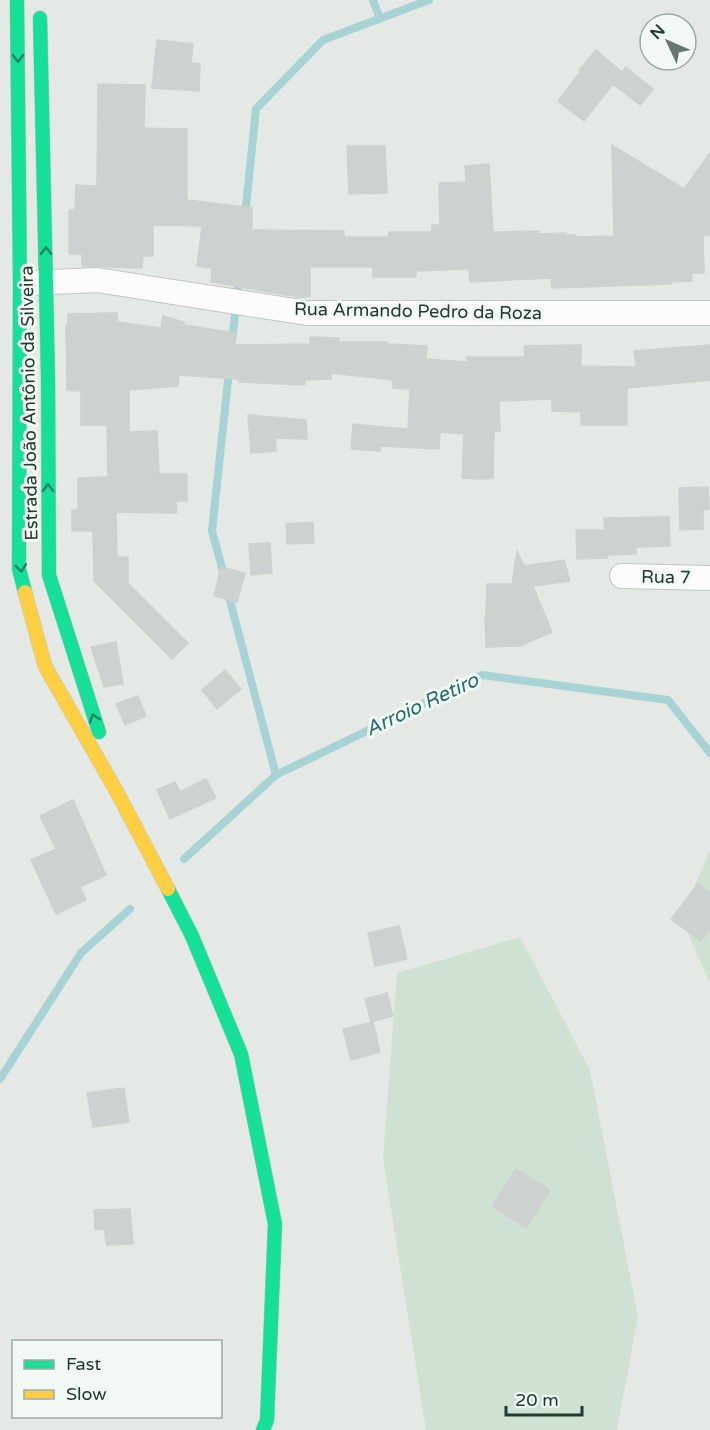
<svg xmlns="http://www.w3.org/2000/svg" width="710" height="1430" font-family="'Varela Round',sans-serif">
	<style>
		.green { fill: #cee1d2 }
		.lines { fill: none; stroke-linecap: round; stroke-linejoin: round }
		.stream { stroke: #a8d3d4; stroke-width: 8 }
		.building { fill: #cdd1cf; stroke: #cdd2cf; stroke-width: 1.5 }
		.street-casing { stroke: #c1c6c3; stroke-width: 26 }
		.fast-casing { stroke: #c0c6c3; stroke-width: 15 }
		.slow-casing { stroke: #c0c6c3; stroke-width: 15 }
		.street { stroke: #fbfcfb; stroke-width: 24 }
		.fast { stroke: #16e098; stroke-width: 14 }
		.slow { stroke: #ffcf43; stroke-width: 14 }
		.oneway { stroke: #1d855f }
		.labels { text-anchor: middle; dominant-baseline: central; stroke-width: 6; stroke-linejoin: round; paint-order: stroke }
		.street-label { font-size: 18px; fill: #233a31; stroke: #f2f8f4 }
		.water-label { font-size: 20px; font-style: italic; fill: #226e71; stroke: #f2f8f4 }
	</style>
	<rect width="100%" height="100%" fill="#e4e9e6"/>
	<path class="green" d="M710,850V983L681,918Z
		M520,937L590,1070L638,1317L617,1430H426L383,1159L397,973Z"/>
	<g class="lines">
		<path class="stream" d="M373,0L380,19
			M245,216L256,109L323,40L429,0
			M232,341L239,278
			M224,575L212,531L229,371
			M228,593L276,775
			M184,859L276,775L482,675L668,700L710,753
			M0,1079L81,953L130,909"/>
	</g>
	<path class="building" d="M157,40L193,44L191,63L200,64L199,91L152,88Z
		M596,50L622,72L626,67L653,89L640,105L613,84L584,121L558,101L581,71L579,70Z
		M98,84L145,85L144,128L187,129V200L252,208V230L344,231V237H388L389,232H432V225H440L439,183L466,182L465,166L489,164L493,232L539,231V234L566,233V235H576V237L614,236L612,145L684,189L710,153V224L709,235H703L704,273H692V281L671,282V284L552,288L551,278L470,282L469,269L416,271V277H373V267H310V297H298L211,282L212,268L197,266L202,226L153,225V256H143L142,268L82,266V254H69V210H75L76,185L97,186Z
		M347,146H385L387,193L349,194Z
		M117,313V322L161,328L163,316L184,322V325L235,333L234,345L310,344V337L339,338L338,342H387V344L427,346L426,359L467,362V357H525L524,346L581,345V366L636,367L634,351L710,345V380L627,388V425H581V412L552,411V399L499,401L500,431H494L493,478L483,479L462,478L464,434L440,432L439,449L381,446L380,451L351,449L353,424L408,429L410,389L393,388V380L331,373V379L305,380V385L239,382V379L179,375L178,386L129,390V432L157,431L159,474H187V501H176L177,513L116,512L117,557H128V583L188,643L172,659L94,581L93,531H72V510H78V478L108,477L107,425H81V391L67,390L66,324H68V314Z
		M248,415L306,420L307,439L275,438L276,451L251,453Z
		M708,487L709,509L703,510V529L680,530L679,488Z
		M669,517L670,546L636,547V554L607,555V558L577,559L576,530H605L604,518Z
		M313,522L314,543L287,544L286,524Z
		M270,543L272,573L251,575L249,544Z
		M517,551L524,566L564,560L570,581L533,586L552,632L520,646L486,647L485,616H486L487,584H512Z
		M221,567L245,573L237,602L214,596Z
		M116,642L123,684L104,687L91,647Z
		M225,670L241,689L217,709L202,690Z
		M138,696L146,716L125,725L116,704Z
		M206,779L216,798L170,819L157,790L175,782L180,792Z
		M73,800L106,875L80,887L86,900L56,914L31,860L56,849L40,816Z
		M698,884L710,893V929L701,941L671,919Z
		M399,926L407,959L375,966L368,933Z
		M387,993L393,1016L371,1022L365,999Z
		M373,1022L380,1052L351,1060L343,1029Z
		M124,1088L129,1122L93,1127L87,1093Z
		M516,1169L550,1190L526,1228L492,1206Z
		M130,1209L133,1244L107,1245L104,1229L95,1230L94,1210Z"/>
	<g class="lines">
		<defs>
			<path id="street" d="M31,283L97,280L307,313H710
				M622,576L710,578"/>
			<path id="fast" d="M17,0L20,283L19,569L25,592
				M40,18L48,376L49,575L99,732
				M168,889L192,936L241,1054L275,1224L267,1420L263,1430"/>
			<path id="slow" d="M25,592L45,666L118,794L168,889"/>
		</defs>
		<use href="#street" class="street-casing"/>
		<use href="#fast" class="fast-casing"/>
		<use href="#slow" class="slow-casing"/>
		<use href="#street" class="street"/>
		<use href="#fast" class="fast"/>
		<use href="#slow" class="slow"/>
	</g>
	<defs><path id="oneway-chevron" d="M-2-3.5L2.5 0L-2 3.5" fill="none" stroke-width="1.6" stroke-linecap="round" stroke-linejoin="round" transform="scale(1.5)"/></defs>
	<g class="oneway">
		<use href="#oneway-chevron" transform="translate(18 58) rotate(89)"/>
		<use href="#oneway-chevron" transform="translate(46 251) rotate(-91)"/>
		<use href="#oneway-chevron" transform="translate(48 488) rotate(-90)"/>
		<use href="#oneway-chevron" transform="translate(21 568) rotate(83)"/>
		<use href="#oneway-chevron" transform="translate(94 718) rotate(-108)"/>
	</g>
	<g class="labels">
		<g class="street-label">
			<text transform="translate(418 311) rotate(1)">Rua Armando Pedro da Roza</text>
			<text transform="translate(29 403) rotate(-91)">Estrada João Antônio da Silveira</text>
			<text transform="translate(666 577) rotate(1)">Rua 7</text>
		</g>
		<g class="water-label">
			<text transform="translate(422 705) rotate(-25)">Arroio Retiro</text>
		</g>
	</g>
	<rect x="12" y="1340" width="210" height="78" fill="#f2f8f4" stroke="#9faca6" stroke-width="1.5"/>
	<rect x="24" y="1360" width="30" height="9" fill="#16e098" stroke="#9faca6" stroke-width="1.5"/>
	<text x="66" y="1370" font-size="18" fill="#233a31">Fast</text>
	<rect x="24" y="1390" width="30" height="9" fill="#ffcf43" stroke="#9faca6" stroke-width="1.5"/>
	<text x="66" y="1400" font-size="18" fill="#233a31">Slow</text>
	<g transform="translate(668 42) rotate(314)"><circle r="28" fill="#f2f8f4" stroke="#9faca6" stroke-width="1.5"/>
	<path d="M0-4.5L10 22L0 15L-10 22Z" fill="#677770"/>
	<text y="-9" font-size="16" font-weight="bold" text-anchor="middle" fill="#233a31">N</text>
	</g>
	<path d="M506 1406v9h76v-9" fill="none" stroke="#233a31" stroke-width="3"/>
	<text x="515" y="1406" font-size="18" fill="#233a31" stroke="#f2f8f4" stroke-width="4.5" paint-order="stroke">20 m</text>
</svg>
